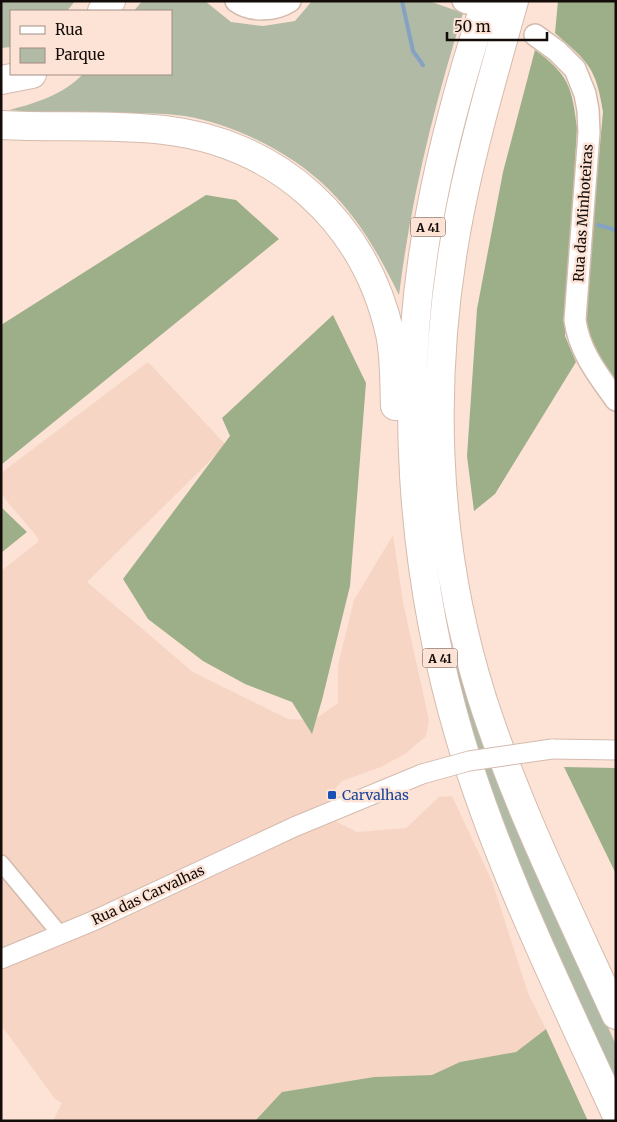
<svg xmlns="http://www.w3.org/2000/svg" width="617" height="1122" font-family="Merriweather,serif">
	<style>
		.built { fill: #f6d5c4 }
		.green { fill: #b0baa4 }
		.forest { fill: #9daf89 }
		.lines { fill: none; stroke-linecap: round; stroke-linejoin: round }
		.stream { stroke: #86a2c2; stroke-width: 4 }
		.minor-casing { stroke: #d4bbae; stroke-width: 18 }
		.tertiary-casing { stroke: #d4bbae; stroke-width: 21 }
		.secondary-casing { stroke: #d4bbae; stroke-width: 24 }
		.motorway-casing { stroke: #d4bbae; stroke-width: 30 }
		.minor { stroke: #fff; stroke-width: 15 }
		.tertiary { stroke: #fff; stroke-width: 19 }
		.secondary { stroke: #fff; stroke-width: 21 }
		.motorway { stroke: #fff; stroke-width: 28 }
		.tertiary-bridge-casing { stroke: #d4bbae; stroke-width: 21; stroke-linecap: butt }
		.tertiary-bridge { stroke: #fff; stroke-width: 19 }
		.transit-dot { fill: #1a4fb4; stroke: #fde3d6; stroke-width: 2 }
		.labels { text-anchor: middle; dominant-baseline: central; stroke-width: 5; stroke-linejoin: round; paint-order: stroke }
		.shield { fill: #fde3d6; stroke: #5a4c46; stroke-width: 1 }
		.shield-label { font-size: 12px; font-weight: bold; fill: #140c08 }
		.street-label { font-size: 14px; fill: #140c08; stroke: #fde3d6 }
		.transit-label { font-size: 14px; fill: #164399; stroke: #fde3d6; text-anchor: start }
	</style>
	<rect width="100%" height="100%" fill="#fde3d6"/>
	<path class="built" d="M148,362L226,445L87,582L193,672L288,719L314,720L338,703V665L354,600L393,535L403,602L429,720L426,736L405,754L381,767L342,781L329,795L327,817L357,832L406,828L439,797L452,796L492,881L528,993L546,1029L516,1052L460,1062L432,1075L374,1077L283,1092L255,1121H53L62,1103L55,1099L1,1025V571L38,542V538L1,494V473Z"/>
	<path class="green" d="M1,1H75L67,11H11V47L1,48Z
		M142,1H205L231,22L263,26L295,21L312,1H429L463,13C434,106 411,198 399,295C362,219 327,172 249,136C226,126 200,117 176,115C137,111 97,117 58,114C41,114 25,111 9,110C36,103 63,95 83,74H171V11H134Z
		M440,587L523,839L616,1045V1082C544,922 465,762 440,587Z"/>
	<path class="forest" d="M558,1H616V383L592,349L584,319L603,112C596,67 588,62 555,33Z
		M535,50C569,75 572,87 577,128L565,336L576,362L495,494L474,511L467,456L477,309L503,172Z
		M206,195L236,200L279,239L1,465V325Z
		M333,315L366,383L350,586L322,700L312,734L292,702L245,684L203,661L148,619L123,579L230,436L222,418Z
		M1,507L27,532L1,553Z
		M564,767L616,768V874Z
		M546,1029L588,1121H255L282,1092L374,1077L432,1075L460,1062L516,1052Z"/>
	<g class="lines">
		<path class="stream" d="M402,1L413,51L423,65
			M598,225L616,230"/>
		<defs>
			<path id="minor" d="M1,863L60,934"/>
			<path id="tertiary" d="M552,749L616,750
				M1,959L93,921L294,827L422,774"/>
			<path id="secondary" d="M236,1C251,12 275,11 290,1
				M463,1L467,3
				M535,35L557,51L575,69L585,94L588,110L589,132L575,320C579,351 598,375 616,400"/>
			<path id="motorway" d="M486,1C464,69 444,139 431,209C397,382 410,569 460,738C499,868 560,991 616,1114
				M514,1C495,69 475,137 461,206C428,369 432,539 482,698C517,807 569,911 616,1015
				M102,11L111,1
				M1,80L32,74
				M1,125C55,128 110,124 164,130C278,143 365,222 390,334C395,357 394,383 395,406"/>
		</defs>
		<use href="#minor" class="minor-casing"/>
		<use href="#tertiary" class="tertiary-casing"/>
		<use href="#secondary" class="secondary-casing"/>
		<use href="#motorway" class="motorway-casing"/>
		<use href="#minor" class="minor"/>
		<use href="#tertiary" class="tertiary"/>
		<use href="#secondary" class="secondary"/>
		<use href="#motorway" class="motorway"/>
		<defs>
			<path id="tertiary-bridge" d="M422,774L469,761L552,749"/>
		</defs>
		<use href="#tertiary-bridge" class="tertiary-bridge-casing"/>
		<use href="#tertiary-bridge" class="tertiary-bridge"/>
	</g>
	<rect class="transit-dot" x="327" y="790" width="10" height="10" rx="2.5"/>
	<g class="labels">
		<g class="shield">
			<rect x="410.5" y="217.5" width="35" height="19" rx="4"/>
			<rect x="422.5" y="648.5" width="35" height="19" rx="4"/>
		</g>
		<g class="shield-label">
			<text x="428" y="227">A 41</text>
			<text x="440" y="658">A 41</text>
		</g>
		<g class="street-label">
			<text transform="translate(583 213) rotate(-86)">Rua das Minhoteiras</text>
			<text transform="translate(148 895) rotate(-25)">Rua das Carvalhas</text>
		</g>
		<g class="transit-label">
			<text x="342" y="795">Carvalhas</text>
		</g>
	</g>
	<rect width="617" height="1122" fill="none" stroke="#140c08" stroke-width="5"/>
	<rect x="10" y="10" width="162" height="65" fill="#fde3d6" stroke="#a08d84"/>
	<rect x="20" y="26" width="25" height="8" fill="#ffffff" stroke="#a08d84"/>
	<text x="55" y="35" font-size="15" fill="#140c08">Rua</text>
	<rect x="20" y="48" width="25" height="15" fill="#b0baa4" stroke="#a08d84"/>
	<text x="55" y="60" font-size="15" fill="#140c08">Parque</text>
	<path d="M447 32v8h100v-8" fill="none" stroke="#140c08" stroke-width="2.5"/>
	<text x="454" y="32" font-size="15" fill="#140c08" stroke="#fde3d6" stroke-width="4" paint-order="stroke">50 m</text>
</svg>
